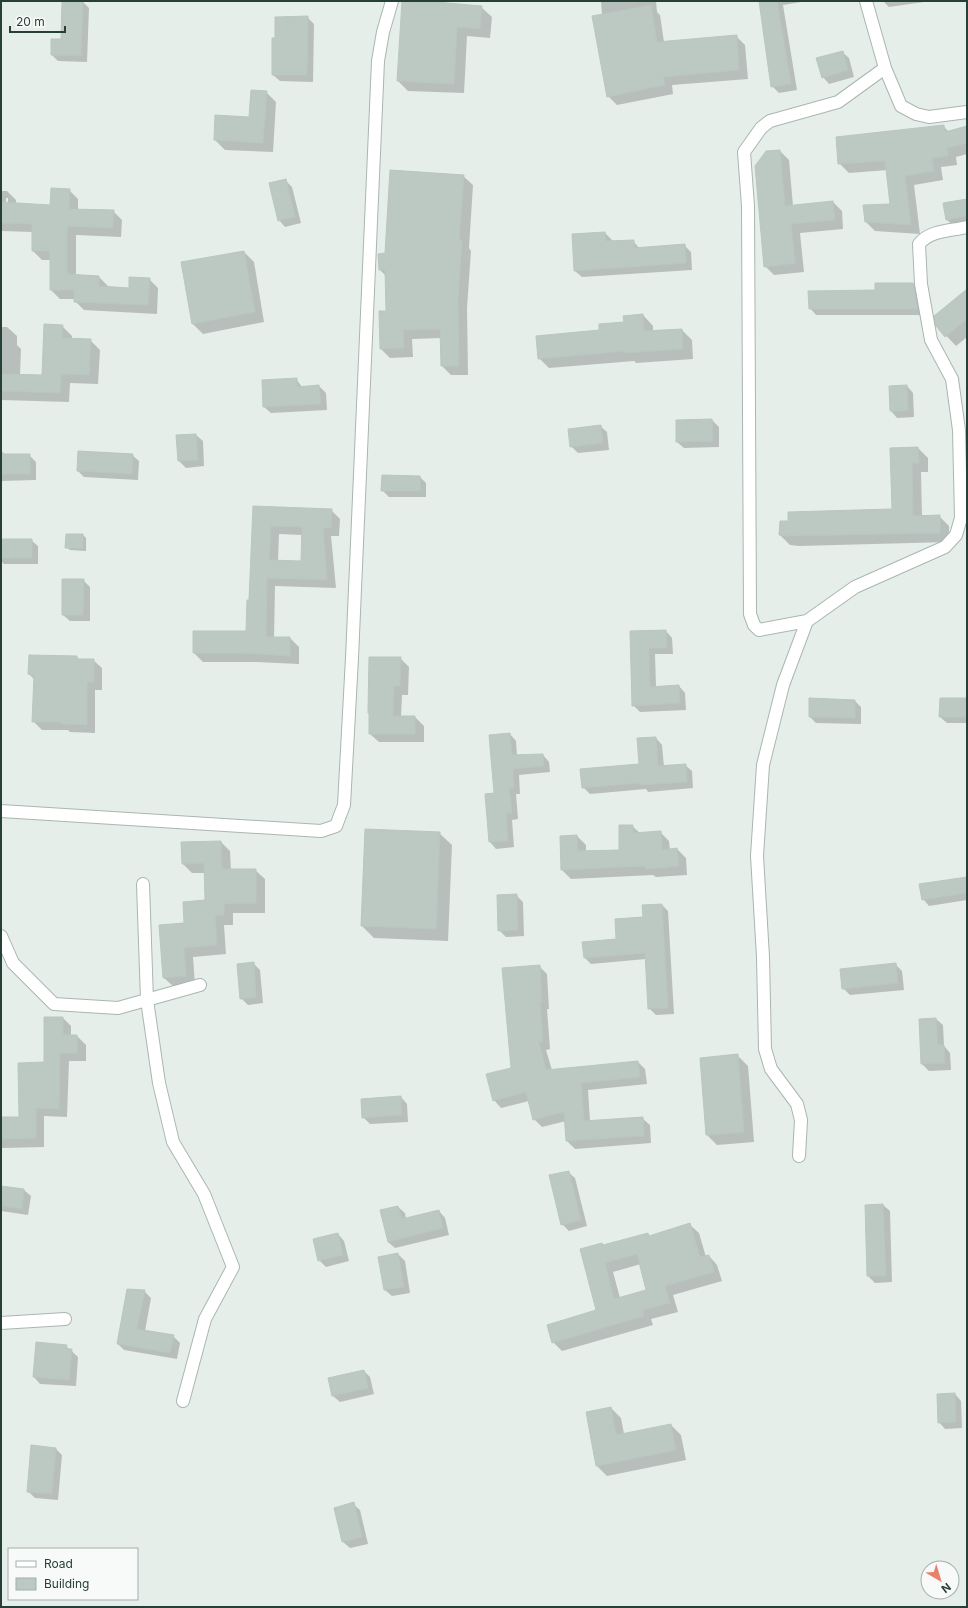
<svg xmlns="http://www.w3.org/2000/svg" width="968" height="1608" font-family="Inter,sans-serif">
	<style>
		.shadow { fill: #0003; fill-rule: evenodd }
		.building { fill: #bcc9c3; stroke: #b9c7c0; fill-rule: evenodd }
		.lines { fill: none; stroke-linecap: round; stroke-linejoin: round }
		.minor-casing { stroke: #a9b6b1; stroke-width: 14 }
		.minor { stroke: #fff; stroke-width: 12 }
	</style>
	<rect width="100%" height="100%" fill="#e6eeea"/>
	<path class="shadow" d="M63,1H82L89,8L87,62L58,61L52,55L62,40Z
		M403,1L481,7L492,17L490,38L467,36L464,93L408,91L398,81Z
		M601,1H656L657,12L660,15L664,42L736,36L745,45L748,79L672,85L673,94L617,105L608,96Z
		M760,1H807L783,5L797,90L779,93L772,86Z
		M883,1H931L889,7Z
		M307,17L314,24L313,82L280,81L273,75Z
		M842,52L849,58L854,77L829,84L823,77Z
		M266,92L276,102L273,152L225,150L215,140L250,118Z
		M943,126L949,132L967,127V154L956,157L957,165L941,167L943,180L914,185L920,234L875,231L866,222L892,205L888,170L849,173L839,163Z
		M780,151L789,160L793,206L833,202L842,211L843,229L800,233L804,272L774,275L765,266Z
		M463,176L473,185L469,248L471,251L467,308L468,375H451L442,366V338L412,339L413,357L390,358L380,348L387,312L386,276L380,270L386,254Z
		M285,180L292,187L301,223L285,227L279,220Z
		M69,190L78,199V210L113,211L122,220L121,237L76,235V276L99,277L108,286V287L130,289L149,279L158,288L157,314L84,310L75,301V299H60L51,290V260H42L33,251V232L1,231V191H7L16,200V204L51,206ZM6,198H8V208H6Z
		M967,200V224L954,226L947,220Z
		M605,233L612,240V242L633,241L640,249L684,245L691,252L692,270L582,277L575,271Z
		M244,252L254,262L264,322L203,334L193,324Z
		M913,284L920,291L924,315H816L810,308L876,291Z
		M967,290V337L956,346L937,326Z
		M643,315L653,326V331L682,330L692,340L693,359L636,363L634,361L549,368L539,358L600,331Z
		M62,326L72,336V339L90,340L100,350L98,384L70,383L69,402L1,400V327H7L17,336V345L21,349L20,375L43,376Z
		M296,379L303,388L319,386L326,393L327,410L271,413L264,407Z
		M907,386L913,393L914,417L897,418L891,411L890,387Z
		M712,420L719,427V447L684,448L677,442Z
		M600,426L607,432L609,450L578,453L571,446Z
		M196,435L203,441L204,466L186,468L179,461L177,436Z
		M918,448L928,458V472H921L922,517L939,516L949,526V542L799,546L790,545L780,535L893,510Z
		M1,451L6,455H29L36,462V480L1,481Z
		M132,455L139,461L138,480L84,477L78,471Z
		M420,477L426,483V497H389L382,490Z
		M254,507L331,510L340,519L339,536H331L336,588L275,586L274,638H290L299,647V664L256,662H203L194,653V632H247ZM279,534L303,535L302,562L278,561Z
		M83,535L86,538V551L70,550L66,547Z
		M1,540H31L38,546V564H4L1,561Z
		M83,580L90,587V621H70L63,615Z
		M666,631L672,638L673,654H655L656,687L679,686L685,693L686,710L640,712L633,705L631,632Z
		M30,656L77,657L80,660H93L102,668V690H95V733L70,732L68,730H42L33,721L35,680L29,674Z
		M400,658L409,667L408,695H402L401,717H415L424,726V742H379L370,734Z
		M967,699V723H947L940,717Z
		M855,701L861,707V724L816,723L810,717Z
		M510,734L516,741L517,756L543,755L549,762L550,772L519,775L520,794H516L518,819L512,820L514,847L496,849L490,842L495,794Z
		M656,738L662,745L664,767L685,765L692,771L693,788L648,792L646,789L590,794L583,787L640,765Z
		M632,826L640,833L660,832L669,841L670,850L677,849L686,858L687,875L656,877L653,875L571,879L562,870L577,836L586,845V852L620,851Z
		M439,833L452,845L448,941L374,938L362,926Z
		M221,842L230,851L231,870H255L265,879V913H233V925H224L226,954L193,957L195,985L174,987L164,978L185,924L206,901L205,873H192L183,864Z
		M967,879V900L929,906L923,899Z
		M516,895L523,902L524,936L506,937L499,930Z
		M662,905L668,911L674,1014L656,1015L649,1008L646,959L591,964L585,958L617,940Z
		M253,963L260,970L263,1003L248,1005L241,998Z
		M896,965L902,971L904,990L850,995L843,988Z
		M539,966L547,974L549,1009H547L550,1049L546,1050L552,1070L638,1062L645,1069L647,1084L588,1090L590,1121L642,1118L650,1125L651,1143L575,1149L567,1141L566,1121L542,1127L534,1119L529,1101L501,1108L494,1100L512,1068Z
		M63,1018L71,1026V1036H77L86,1045V1061H69L67,1117L44,1116V1147L2,1148L1,1117L20,1118L45,1063Z
		M936,1019L943,1025L944,1046L950,1053L951,1070L929,1071L922,1064L920,1020Z
		M1,1021L2,1022L1,1043Z
		M738,1056L748,1066L754,1142L717,1145L707,1135L701,1059Z
		M401,1097L407,1104L408,1122L370,1124L363,1117Z
		M568,1172L575,1178L587,1226L569,1231L562,1224Z
		M1,1187L24,1190L31,1196L28,1215L1,1211Z
		M883,1205L890,1211L892,1282L875,1283L868,1276L866,1206Z
		M398,1207L405,1213L406,1219L439,1211L445,1218L449,1235L395,1248L388,1242Z
		M690,1225L699,1233L706,1257L709,1256L717,1265L722,1281L673,1295L678,1312L651,1319L653,1325L562,1351L553,1342L598,1311L602,1244L604,1246L648,1234L650,1237ZM641,1264L648,1291L620,1298L613,1272Z
		M338,1234L344,1241L349,1261L326,1267L319,1260Z
		M398,1254L405,1261L410,1293L392,1296L385,1290Z
		M144,1291L151,1298L145,1331L173,1336L180,1343L177,1359L124,1350L118,1344Z
		M66,1346L78,1357L76,1386L40,1384L34,1377Z
		M364,1371L370,1377L374,1394L340,1402L333,1396Z
		M955,1394L961,1401L962,1428L945,1429L939,1422Z
		M611,1408L621,1418L624,1434L671,1425L681,1435L686,1460L607,1476L597,1466Z
		M56,1449L62,1455L58,1500L35,1498L28,1491Z
		M353,1504L360,1510L368,1544L350,1548L343,1542L335,1508Z"/>
	<path class="building" d="M62,1H83L81,56L51,55V39H61Z
		M402,1H425L482,6L480,29L457,27L454,84L397,81Z
		M759,1H777L791,84L771,87Z
		M651,5L657,42L737,35L739,70L663,77L665,85L607,97L592,16Z
		M308,16L307,75H272V38H275V17Z
		M843,51L848,70L822,78L816,58Z
		M251,90L267,91L263,143L214,140L215,115L249,117Z
		M944,125L945,132L967,126V143L947,148L948,156L932,158L934,171L905,176L911,225L865,222L863,205L890,204L885,161L838,164L836,137Z
		M780,150L785,206L833,201L835,220L791,224L795,263L764,267L755,166L766,151Z
		M390,170L464,175L459,240L462,241L458,298L459,366H441L440,329L403,330L404,348L380,349L379,311H386L385,270H379L378,254L385,253Z
		M286,179L295,217L278,221L269,183Z
		M51,188L70,189L69,209L114,210L113,228L67,226V274L99,276V286L129,288V277L150,278L148,305L74,302V290H50V251H32V224L1,223V202L50,205Z
		M967,199V216L946,220L943,203Z
		M605,232L606,241L634,240V248L685,244L686,263L574,271L572,234Z
		M244,251L255,312L192,324L181,262Z
		M875,283H913L918,309H809L808,291L875,290Z
		M967,289V319L945,337L936,326L934,316Z
		M643,314L644,331L682,329L683,349L625,353V351L538,359L536,336L599,330V324L624,322L623,316Z
		M44,324L63,325L62,338L91,339L89,375L61,374L60,393L1,391V374L42,375Z
		M297,378V387L319,385L321,404L263,407L262,380Z
		M907,385L908,411H890L889,386Z
		M712,419L713,441L676,442V420Z
		M601,425L603,443L570,447L568,429Z
		M196,434L198,460L178,461L176,435Z
		M918,447L919,463H912L913,516L940,515V533L788,536L779,535L780,521H788V512L892,509L890,448Z
		M78,451L133,454L132,474L77,471Z
		M1,454H30V474H1Z
		M382,475L420,476V491H381Z
		M253,506L332,509L331,528H323L327,580L267,578L266,637H290V656L246,653H193V631H246L247,600H249ZM271,526L302,527L301,561L269,560Z
		M66,534H83V548H65Z
		M1,539H32V558H1Z
		M62,579H84L83,615H62Z
		M666,630L667,648H649L650,687L679,685L680,703L632,706L630,631Z
		M29,655L77,656V659H94V682H87V725L61,724V722H32L34,675L28,674Z
		M369,657H401L400,686H394L393,716H415V734H369V713H368Z
		M809,698L855,700V718L809,717Z
		M940,698H967V717H939Z
		M510,733L512,755L543,754L544,766L513,769L514,788H509L512,813H506L508,841L489,842L485,794L494,793L489,735Z
		M656,737L658,766L686,764L687,782L640,785V783L582,788L580,769L639,764L637,738Z
		M619,825H633V833L661,831L662,850L677,848L679,866L646,869L645,866L561,870L560,836L577,835L578,851L619,850Z
		M365,829L440,832L436,929L361,926Z
		M221,841L222,869H256V903L224,904V915L215,916L217,945L184,948L186,976L163,978L159,925L184,923L183,902L205,900L204,863L182,864L181,842Z
		M967,877V893L922,900L919,884Z
		M517,894L518,930L498,931L497,895Z
		M662,904L668,1008L648,1009L645,953L584,958L582,942L616,939L615,919L643,917L642,905Z
		M254,962L256,997L240,999L237,964Z
		M896,963L898,983L842,989L840,969Z
		M540,965L542,1002H540L543,1042H539L546,1070L638,1061L640,1077L581,1083L584,1121L643,1117L644,1136L566,1141L564,1112L533,1120L526,1092L493,1101L486,1074L511,1068L502,968Z
		M44,1017H63V1035H77V1053H60L59,1109L36,1108V1138L1,1139V1117H19L18,1063L44,1062Z
		M936,1018L938,1045H944L945,1063L921,1064L919,1019Z
		M738,1054L744,1132L706,1135L700,1058Z
		M401,1096L402,1115L362,1118L361,1099Z
		M569,1171L581,1220L561,1225L549,1175Z
		M1,1186L24,1189L22,1209L1,1206Z
		M883,1204L886,1276H867L865,1205Z
		M398,1206L402,1219L439,1210L443,1228L388,1242L380,1210Z
		M690,1223L700,1257L709,1255L714,1272L665,1286L670,1303L643,1310L644,1316L552,1343L547,1325L596,1310L580,1249L602,1243L603,1245L648,1233L649,1236ZM637,1254L646,1290L614,1299L605,1263Z
		M338,1233L343,1255L318,1261L313,1239Z
		M398,1253L404,1287L384,1290L378,1257Z
		M127,1289L145,1290L137,1329L174,1335L170,1353L117,1344Z
		M36,1342L67,1345L66,1349H72L69,1380L33,1377Z
		M364,1370L368,1388L332,1396L328,1378Z
		M955,1393L956,1422L938,1423L937,1394Z
		M611,1407L616,1435L671,1424L676,1450L596,1466L586,1412Z
		M31,1445L56,1448L52,1494L27,1492Z
		M354,1502L362,1537L342,1542L334,1508Z"/>
	<g class="lines">
		<defs>
			<path id="minor" d="M866,1L885,68L901,106L916,114L929,117L967,112
				M885,68L838,102L770,121L761,128L744,152L748,206L750,614L754,625L759,630L807,621L855,587L945,547L956,535L961,518L959,430L952,379L931,340L921,284L919,244C930,230 950,231 967,227
				M1,811L321,831L336,826L344,805L352,658L378,61L383,32L392,1
				M143,884L147,1000L159,1083L173,1142L204,1194L233,1267L205,1319L183,1401
				M1,936L13,963L54,1004L118,1008L200,985
				M799,1156L801,1120L797,1104L771,1069L765,1049L763,957L757,856L763,765L783,685L807,621
				M1,1323L65,1319"/>
		</defs>
		<use href="#minor" class="minor-casing"/>
		<use href="#minor" class="minor"/>
	</g>
	<rect width="968" height="1608" fill="none" stroke="#263f37" stroke-width="4"/>
	<rect x="8" y="1548" width="130" height="52" fill="#f7faf8" stroke="#a3afab"/>
	<rect x="16" y="1561" width="20" height="6" fill="#ffffff" stroke="#a3afab"/>
	<text x="44" y="1568" font-size="12" fill="#263f37">Road</text>
	<rect x="16" y="1578" width="20" height="12" fill="#bcc9c3" stroke="#a3afab"/>
	<text x="44" y="1588" font-size="12" fill="#263f37">Building</text>
	<g transform="translate(940 1580) rotate(142)"><circle r="19" fill="#f7faf8" stroke="#a3afab"/>
	<path d="M0-3L7 15L0 10L-7 15Z" fill="#e8826a"/>
	<text y="-6" font-size="11" font-weight="bold" text-anchor="middle" fill="#263f37">N</text>
	</g>
	<path d="M10 26v6h55v-6" fill="none" stroke="#263f37" stroke-width="2"/>
	<text x="16" y="26" font-size="12" fill="#263f37" stroke="#f7faf8" stroke-width="3" paint-order="stroke">20 m</text>
</svg>
